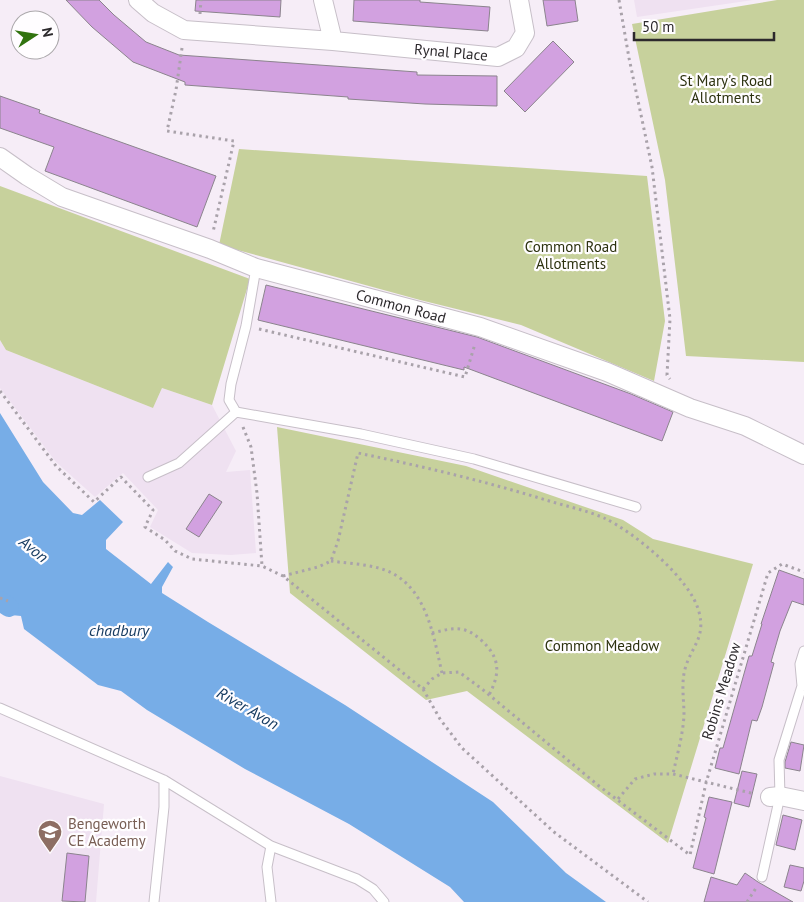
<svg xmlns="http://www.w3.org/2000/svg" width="804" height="902" font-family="'PT Sans',sans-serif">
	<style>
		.built { fill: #efe1f1 }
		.green { fill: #c7d19c }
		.water { fill: #77ade7 }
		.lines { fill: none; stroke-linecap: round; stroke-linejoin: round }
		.canal { stroke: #77ade7; stroke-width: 20 }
		.building { fill: #d2a1e0; stroke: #8b848d }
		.lane-casing { stroke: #c7bfc8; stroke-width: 11 }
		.street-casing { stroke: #c7bfc8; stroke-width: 20 }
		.path { stroke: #a9a2aa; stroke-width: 3; stroke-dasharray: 2.5 4; stroke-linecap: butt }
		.lane { stroke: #fff; stroke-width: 9 }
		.street { stroke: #fff; stroke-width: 18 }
		.labels { text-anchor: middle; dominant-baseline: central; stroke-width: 4.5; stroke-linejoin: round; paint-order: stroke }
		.street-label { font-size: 15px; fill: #2c292c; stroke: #fffdff }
		.park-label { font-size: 15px; fill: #2c310f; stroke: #fffdff }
		.education-label { font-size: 15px; fill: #785e54; stroke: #fffdff; text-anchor: start }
		.water-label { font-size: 16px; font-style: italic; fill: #163b61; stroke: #fffdff }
	</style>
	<rect width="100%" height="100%" fill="#f6edf7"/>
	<path class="built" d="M634,0H753L637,17Z
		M0,340L6,350L153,408L162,388L212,405L236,451L226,472L250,470L256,553L231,555L192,553L150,527L158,510L123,473L95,497L56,462L0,388Z
		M0,776L104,804L96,902H0Z"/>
	<path class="green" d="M777,0H804V362L686,356L665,180L632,24Z
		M239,149L647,176L665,321L654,381L521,325L420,300L219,245Z
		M0,186L250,279L212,405L162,388L153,408L6,350L0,340Z
		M277,427L466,466L623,520L653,539L753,564L668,843L467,691L426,700L290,593Z"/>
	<path class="water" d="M0,413L43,482L73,513L82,515L100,500L123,522L106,540V549L151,584L168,562L173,567L162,587V593L208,622L345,705L493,802L566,873L606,902H464L450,887L349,824L245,769L147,710L121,691L98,685L24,629L21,616L11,615L7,597L0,594Z"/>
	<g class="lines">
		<path class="canal" d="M0,601L9,607"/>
	</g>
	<path class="building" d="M66,0H99L114,15L146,42L179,55L417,72V75L497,76V106L425,104L348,99V97L185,85V82L133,62L92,27Z
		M196,0H281L280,17L195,11Z
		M354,0H420V2L490,7L488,31L353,21Z
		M543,0H575L578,21L547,26Z
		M553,41L574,62L525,112L504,91Z
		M0,96L40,110L39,113L216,176L197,227L45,171L54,147L0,128Z
		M266,285L477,337L631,394L673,412L662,441L464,367V370L258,320Z
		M209,494L222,502L199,537L186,529Z
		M779,570L804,579V605L792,601L780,631L771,662L774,663L762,707L757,721L752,720L739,774L715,768L720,748H723L749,656H752L762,624H761Z
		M791,742L804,745L800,771L785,768V762Z
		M742,771L757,774L749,807L734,803Z
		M709,797L732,802L714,874L693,868L706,818L704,817Z
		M783,815L802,820L795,850L776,845Z
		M67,853L89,856L85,902L62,901Z
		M790,865L804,868V881L801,891L784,887Z
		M745,873L758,882L793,902H704L711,877L737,885Z"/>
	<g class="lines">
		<defs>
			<path id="lane" d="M256,268L246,326L231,384L229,400L236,412L361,434L474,459L636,507
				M148,477L179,463L236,412
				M802,686L800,664L804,651
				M0,708L164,780L271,846L357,879L373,889L384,902
				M271,846L267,867L271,902
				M762,877L780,796L779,760L802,686L804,685
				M154,902L164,807V780"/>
			<path id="street" d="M138,0L153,13L184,30L333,41L498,57L516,48L525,33L519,0
				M323,0L333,41
				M0,157L27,176L62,197L210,249L256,268L480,327L607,372L690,408L745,426L804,455
				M770,797L780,796L804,801"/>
		</defs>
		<use href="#lane" class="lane-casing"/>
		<use href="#street" class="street-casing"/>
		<path class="path" d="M619,0L629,58L652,167L670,319L667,375L670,379
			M200,14L201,0
			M182,48L176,90L167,131L234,141L213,232
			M259,329L465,377L475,344
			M0,391L56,466L94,502L121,477L153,510L145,527L165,540L175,551L192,559L262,566L283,576L423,689L440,719L462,748L554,832L648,902
			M243,427L251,447L257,493L262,566
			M331,561C351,564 374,564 392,573C428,592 434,639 442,673
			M283,576L318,567L331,561L338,541L358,453C421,466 484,481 546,500C565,506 586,510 604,518C634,532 691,579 699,612C706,638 691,647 685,669C681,684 684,700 684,715C683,735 677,755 673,774
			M0,598L8,601
			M432,633C441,631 450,628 460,629C468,630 474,634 480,639C500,657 501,672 489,695
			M423,689L432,679L442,673L459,672L482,689L599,786L690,855L706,783L768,573L782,564L804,572
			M618,799L635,779L654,774H673L755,794
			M747,902L756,888"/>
		<use href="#lane" class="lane"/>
		<use href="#street" class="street"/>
	</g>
	<defs>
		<symbol id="school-pin" viewBox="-11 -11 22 30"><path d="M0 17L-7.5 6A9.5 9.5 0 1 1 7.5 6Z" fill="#8d6e63" stroke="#fffdff"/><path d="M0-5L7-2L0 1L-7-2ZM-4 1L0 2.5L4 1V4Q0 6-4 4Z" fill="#fff"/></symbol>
	</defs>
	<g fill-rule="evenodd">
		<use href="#school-pin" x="36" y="818" width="28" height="38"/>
	</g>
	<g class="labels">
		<g class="street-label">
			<text transform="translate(451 52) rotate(5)">Rynal Place</text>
			<text transform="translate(401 306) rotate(15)">Common Road</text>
			<text transform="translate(721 691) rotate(-73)">Robins Meadow</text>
		</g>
		<g class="park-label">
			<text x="726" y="80">St Mary's Road<tspan x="726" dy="17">Allotments</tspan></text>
			<text x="571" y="246">Common Road<tspan x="571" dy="17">Allotments</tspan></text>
			<text x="602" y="645">Common Meadow</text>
		</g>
		<g class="education-label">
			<text x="68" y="823">Bengeworth<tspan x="68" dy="17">CE Academy</tspan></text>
		</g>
		<g class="water-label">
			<text transform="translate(34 549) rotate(39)">Avon</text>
			<text x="119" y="630">chadbury</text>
			<text transform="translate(248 708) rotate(30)">River Avon</text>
		</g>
	</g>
	<g transform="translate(35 35) rotate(78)"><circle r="24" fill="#fffdff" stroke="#aba8ab"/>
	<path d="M0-4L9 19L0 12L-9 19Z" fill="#31730f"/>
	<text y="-8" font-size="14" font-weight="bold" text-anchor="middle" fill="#2c292c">N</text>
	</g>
	<path d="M634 32v8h140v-8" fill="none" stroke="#2c292c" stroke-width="2.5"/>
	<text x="642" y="32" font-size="15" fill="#2c292c" stroke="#fffdff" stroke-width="4" paint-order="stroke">50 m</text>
</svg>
